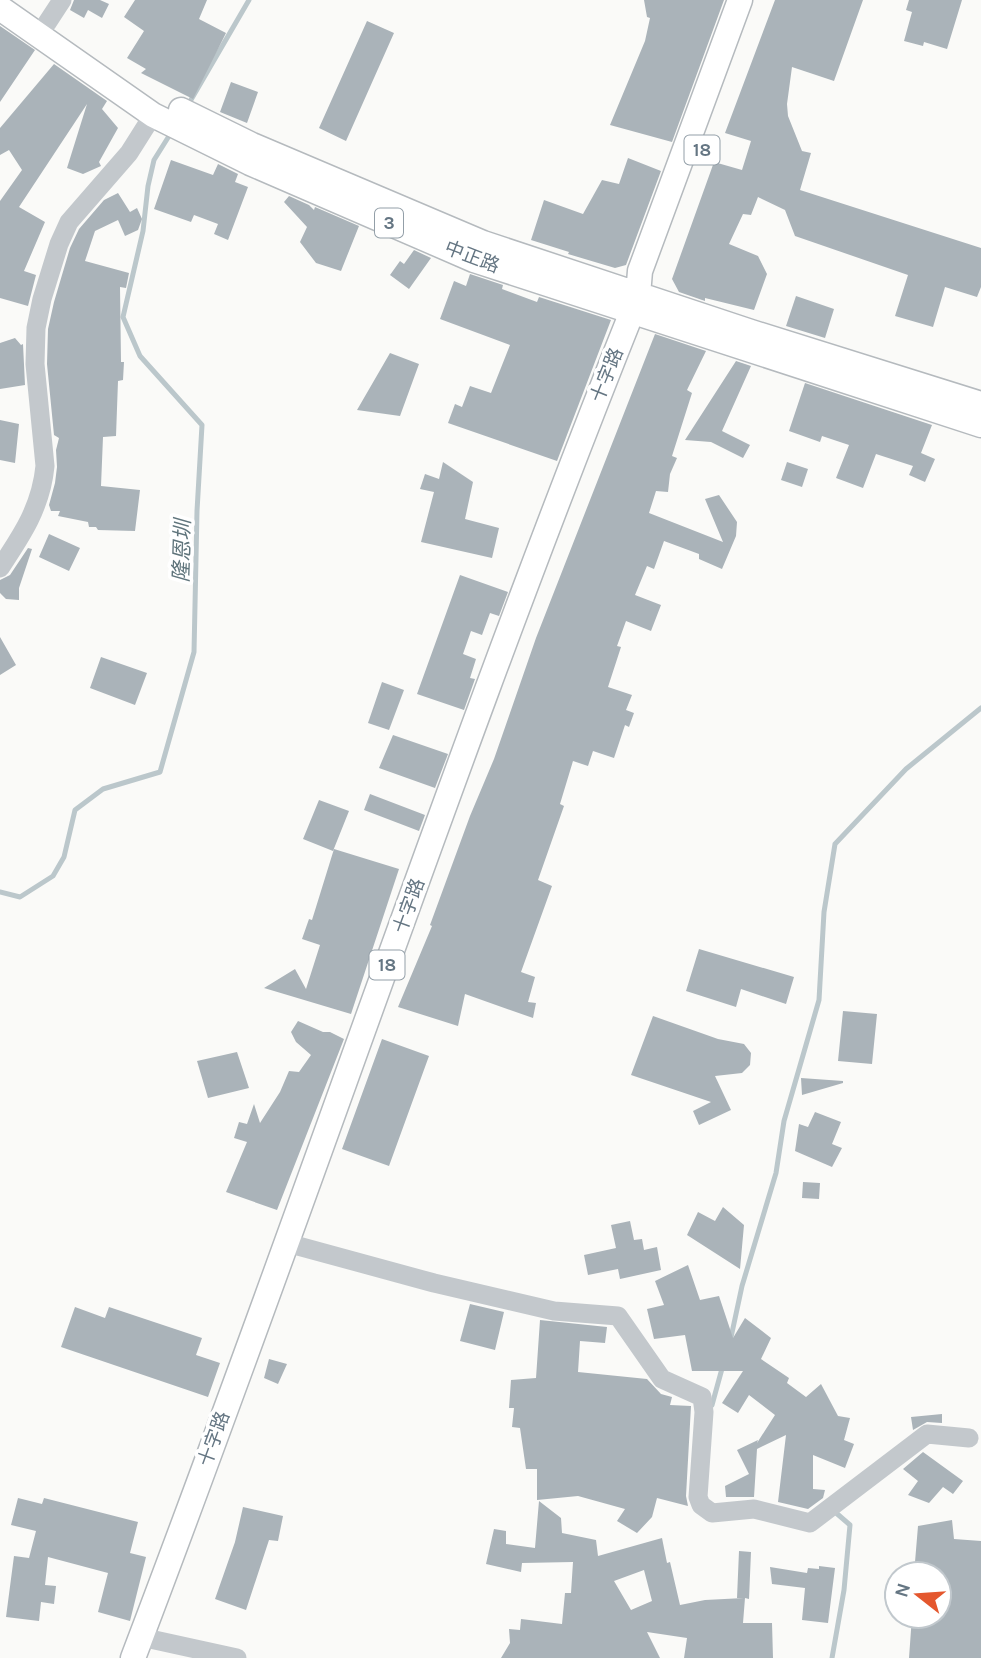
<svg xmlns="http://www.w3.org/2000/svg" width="981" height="1658" font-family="Karla,'Noto Sans TC',sans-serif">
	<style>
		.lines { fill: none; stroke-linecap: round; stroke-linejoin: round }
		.stream { stroke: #bbc7cb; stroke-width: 5 }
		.building { fill: #aab3b9; fill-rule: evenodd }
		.major-casing { stroke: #b5babe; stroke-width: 27 }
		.minor { stroke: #c3c8cc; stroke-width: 19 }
		.major { stroke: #fff; stroke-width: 24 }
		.labels { text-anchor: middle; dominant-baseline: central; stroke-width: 7; stroke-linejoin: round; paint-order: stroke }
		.shield { fill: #fff; stroke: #939fa8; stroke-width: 2 }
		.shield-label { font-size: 18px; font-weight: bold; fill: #657683 }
		.street-label { font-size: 19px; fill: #657683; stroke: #fff }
		.water-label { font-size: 21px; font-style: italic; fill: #60757c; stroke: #fff }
	</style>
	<rect width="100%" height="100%" fill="#fafaf8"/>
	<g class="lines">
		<path class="stream" d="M188,105L249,0
			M0,892L20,897L53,876L64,857L75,810L103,789L160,772L194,652L197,511L202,425L140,356L123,317L143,231L148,186L154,160L169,136
			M730,1342L742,1286L776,1173L784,1121L819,1000L824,912L835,844L906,769L981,708
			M712,1405L723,1365
			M832,1658L844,1590L850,1525L835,1512"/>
	</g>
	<path class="building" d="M74,0H100L109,4L102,18L88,10L84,18L70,10Z
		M135,0H207L199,19L226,33L193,99L141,73L146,69L127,58L144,31L124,17Z
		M644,0H724L672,142L610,125L645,41L650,18L647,17Z
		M775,0H863L834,81L792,67L787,104L788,116L802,151L811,153L800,190L981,248V287L977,297L945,287L933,327L895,316L908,275L795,236L785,210L758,197L751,215L743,214L729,244L758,256L767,274L754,310L705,298V301L679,292L672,279L714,162L742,170L751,141L725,133Z
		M909,0H962L947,49L924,42L923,46L904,41L912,12L906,10Z
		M367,21L394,33L346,141L319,128Z
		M0,26L35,50L0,102Z
		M54,64L107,101L102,109L118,128L99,162L101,166L83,174L67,168L87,104L19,207L45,222L24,271L36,275L28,306L0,298V201L22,170L9,150L0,155V128Z
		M231,82L258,92L247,123L220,112Z
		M628,158L661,171L626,265L615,268L568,254L569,252L531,240L544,200L583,214L602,180L619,184Z
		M171,160L213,175L218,164L238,174L235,182L248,187L228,240L214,234L218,224L194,215L191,222L154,209Z
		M118,193L130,212L137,208L142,219L138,230L125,236L118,220L95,231L85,261L129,273L126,288L120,287L121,362H124L123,380L118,381L116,436L103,437L101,486L140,490L135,531L98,530L96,527H89L88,522L58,516L60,511H51L49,505L55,483L57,467L56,450L59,438L54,435L47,364L48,329L54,302L70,248L79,229L104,200Z
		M289,196L309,205L314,210L315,207L359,226L341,271L316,263L300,242L307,227L284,202Z
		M414,250L431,258L409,289L390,275L400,261L404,264Z
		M470,274L503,285L502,289L537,302L539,297L611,320L557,461L448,423L455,404L462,407L470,386L491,393L510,345L440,319L454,281L466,286Z
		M796,296L834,309L825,338L786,326Z
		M655,334L706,351L687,390L692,393L672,456L677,458L670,474L668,492L656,491L649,513L723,542L705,499L719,495L737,522L736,536L722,569L699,559V554L664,541L654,569L647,566L635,595L661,605L651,631L626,621L617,646L621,647L608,687L632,695L626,710L634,713L629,727L625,725L614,758L593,751L588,766L573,761L560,804L564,806L538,880L552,886L521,972L535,977L528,1002L536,1003L533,1018L465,994L458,1026L398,1007L432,926L430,925L470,816L494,759L536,638Z
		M15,338L21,345L23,344L25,385L0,389V343Z
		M390,353L419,364L400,416L357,410Z
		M736,361L751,366L722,431L750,445L743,458L711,442L685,440Z
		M805,383L932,425L921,453L935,459L925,482L909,475L913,466L876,454L863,488L836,478L849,445L822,436L820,442L789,431Z
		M0,420L19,424L15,463L0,460Z
		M443,462L473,482L465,519L499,528L492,558L421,542L434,492L420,489L425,474L439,479Z
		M787,462L808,469L802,487L781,480Z
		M49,534L80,548L69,571L39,557Z
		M28,548L32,549L19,588V600L6,599L0,593V580L10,575Z
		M460,575L508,592L499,616L490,613L482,635L471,631L463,654L476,659L470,678L475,679L464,710L417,694Z
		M0,637L16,665L0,675Z
		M101,657L147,673L135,705L90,688Z
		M382,682L404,690L389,730L368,723Z
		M393,735L448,754L435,788L379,768Z
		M370,794L425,815L419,831L364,810Z
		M319,800L349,811L333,851L303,839Z
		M334,849L399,869L351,1014L264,988L295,969L306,989L320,945L302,939L309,919L312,920Z
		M699,949L794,977L786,1004L741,989L736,1007L686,991Z
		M843,1011L877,1014L872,1064L838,1061Z
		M653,1016L718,1039L744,1044L751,1053L750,1065L742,1073L715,1076L731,1110L699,1125L693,1111L711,1102L631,1075Z
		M298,1021L323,1032H330L344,1039L277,1210L226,1192L247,1142L234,1138L239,1122L247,1124L254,1104L260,1123L280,1092L289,1071L299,1072L311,1055L296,1042L291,1032Z
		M382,1039L429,1056L389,1166L342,1149Z
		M237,1052L249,1088L208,1098L197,1061Z
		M801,1078L843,1081V1083L802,1095Z
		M815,1112L841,1122L832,1144L842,1148L832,1167L795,1151L799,1124L808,1127Z
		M803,1182L820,1183L819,1199L802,1198Z
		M723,1207L744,1225L740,1269L687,1235L698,1212L715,1221Z
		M630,1221L634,1240L642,1239L644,1250L657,1247L661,1270L620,1279L618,1269L588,1275L584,1255L616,1248L611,1225Z
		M688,1265L700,1300L719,1296L733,1338L745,1318L771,1338L761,1359L789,1378L787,1383L806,1397L821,1384L838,1416L850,1418L844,1440L854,1444L845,1468L813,1455V1489L825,1490L823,1498L808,1509L778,1502L786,1435L757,1449L754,1497H726L725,1486L749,1474L737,1450L758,1440L757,1443L775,1415L749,1395L738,1413L722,1403L743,1371H692L685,1335L654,1339L647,1309L664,1305L655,1281Z
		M470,1304L504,1312L495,1350L460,1341Z
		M75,1307L105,1318L109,1307L202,1338L196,1355L220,1363L208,1397L61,1347Z
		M540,1320L607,1327L605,1343L580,1341L578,1372L647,1379L661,1394L672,1397L670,1405L691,1406L686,1496L688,1506L657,1498L652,1517L637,1533L617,1521L625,1509L578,1496L537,1500V1469H526L520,1428L512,1427L514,1408H509L511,1380L536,1378Z
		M269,1359L287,1364L278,1384L264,1378Z
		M942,1414V1423L927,1422L913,1430L911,1417Z
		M923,1452L963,1481L953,1494L943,1487L929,1503L908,1495L918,1481L903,1469Z
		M18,1498L42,1504L44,1498L138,1522L130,1553L146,1557L130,1621L98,1612L108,1573L48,1557L45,1585L56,1586L54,1604L41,1602L39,1621L6,1617L14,1556L29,1558L36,1531L11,1525Z
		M539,1501L561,1518L562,1533L596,1540L598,1556L662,1538L667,1563L670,1562L680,1605L705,1600L744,1598H737L739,1551L751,1552L749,1599L745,1598L743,1623H772L773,1658H684L687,1638L647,1632L660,1658H501L510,1643L509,1629L520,1630L521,1619L562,1624L565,1593H571L573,1562L522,1563L521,1572L486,1564L494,1529L506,1531V1544L535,1548ZM644,1570L652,1601L631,1610L614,1581Z
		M243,1507L283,1516L278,1541L269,1540L246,1610L215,1599L235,1542Z
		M952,1520L954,1539L981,1541V1658H909L912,1616H939V1574H914L918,1526Z
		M819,1566L835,1568L828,1623L802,1620L805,1588L772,1584L770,1567L807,1573L808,1568L819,1569Z"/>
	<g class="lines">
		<defs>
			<path id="major" d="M0,8L153,115L250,163L474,260L981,425
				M181,110L252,145L483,243L751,332L981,404
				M133,1658C304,1211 454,756 632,312L638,295L640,271L740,0"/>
		</defs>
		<use href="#major" class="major-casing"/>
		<path class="minor" d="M47,23L62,0
			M0,568C22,535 41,507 45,466L35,364L36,328L42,299L59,244L69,222L129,153L153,115
			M287,1243L434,1283L554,1311L618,1316L662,1379L702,1397L704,1412L698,1497L701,1505L712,1513L754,1509L810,1523L927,1434L969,1438
			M141,1637L237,1658"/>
		<use href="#major" class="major"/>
	</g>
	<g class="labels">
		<g class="shield">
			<rect x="684.5" y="135.5" width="35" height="29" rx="5"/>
			<rect x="375" y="208.5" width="28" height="29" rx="5"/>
			<rect x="369.5" y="950.5" width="35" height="29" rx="5"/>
		</g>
		<g class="shield-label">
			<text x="702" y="150">18</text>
			<text x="389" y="223">3</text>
			<text x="387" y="965">18</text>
		</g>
		<g class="street-label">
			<text transform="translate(472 257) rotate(21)">中正路</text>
			<text transform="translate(607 375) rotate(-68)">十字路</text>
			<text transform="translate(409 906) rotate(-70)">十字路</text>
			<text transform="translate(214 1439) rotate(-70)">十字路</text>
		</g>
		<g class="water-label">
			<text transform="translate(182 551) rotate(-88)">隆恩圳</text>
		</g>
	</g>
	<g transform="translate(918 1595) rotate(287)"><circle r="33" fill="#ffffff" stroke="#c1c8cd" stroke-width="2"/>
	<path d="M0-5L12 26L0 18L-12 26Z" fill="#e4572e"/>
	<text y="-10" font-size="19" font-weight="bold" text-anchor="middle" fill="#657683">N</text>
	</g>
</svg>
